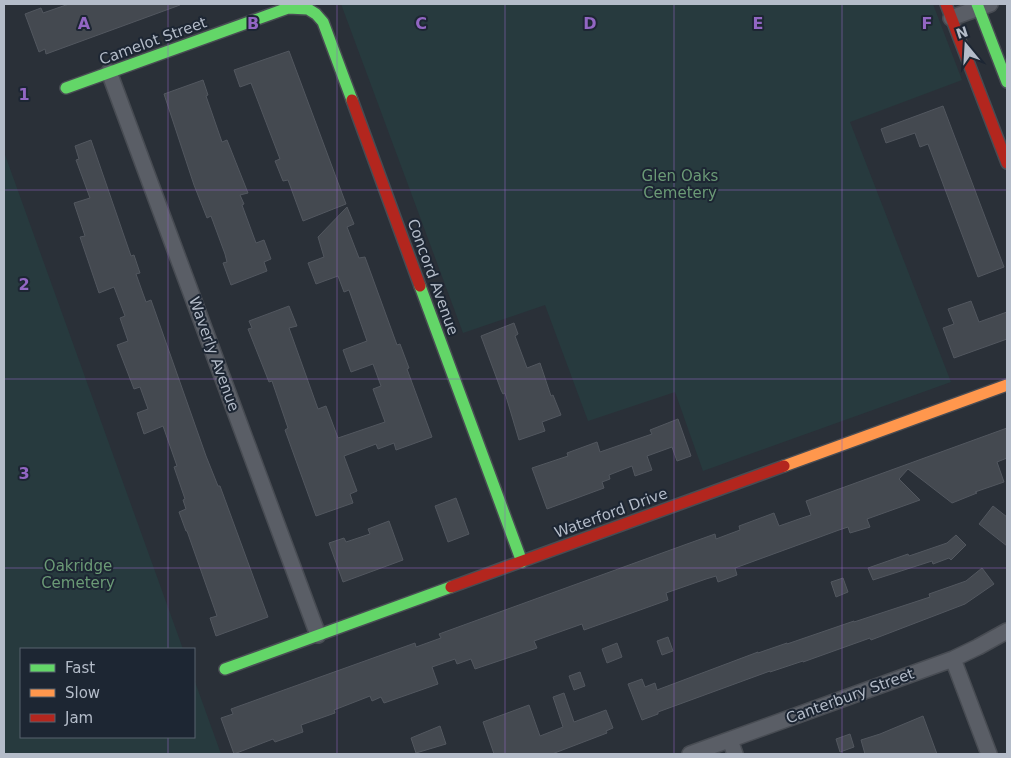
<svg xmlns="http://www.w3.org/2000/svg" width="1011" height="758" font-family="'DejaVu Sans',sans-serif">
	<style>
		.green { fill: #273a3e }
		.building { fill: #444950; stroke: #52575f }
		.lines { fill: none; stroke-linecap: round; stroke-linejoin: round }
		.street-casing { stroke: #484c53; stroke-width: 18 }
		.fast-casing { stroke: #484c53; stroke-width: 14 }
		.slow-casing { stroke: #484c53; stroke-width: 14 }
		.jam-casing { stroke: #484c53; stroke-width: 14 }
		.street { stroke: #5a5e66; stroke-width: 15 }
		.fast { stroke: #63d668; stroke-width: 11 }
		.slow { stroke: #ff974d; stroke-width: 11 }
		.jam { stroke: #b3261e; stroke-width: 11 }
		.grid { fill: none; stroke: #9266c3; stroke-width: 1; stroke-opacity: 0.55 }
		.labels { text-anchor: middle; dominant-baseline: central; stroke-width: 4; stroke-linejoin: round; paint-order: stroke }
		.street-label { font-size: 15px; fill: #b4bcc9; stroke: #1d2633 }
		.park-label { font-size: 15px; fill: #6b9a76; stroke: #1d2633 }
		.grid-label { font-size: 16px; text-anchor: middle; font-weight: bold; fill: #9266c3; stroke: #1d2633; stroke-width: 4; stroke-linejoin: round; paint-order: stroke }
	</style>
	<rect width="100%" height="100%" fill="#2a3038"/>
	<path class="green" d="M341,4H933L962,80L850,122L951,382L703,471L675,392L588,421L545,305L463,333Z
		M4,152L183,649H21V737H194V679L221,754H4Z"/>
	<path class="building" d="M69,4H180V5L46,54L45,49L39,52L25,14L41,8L43,13Z
		M289,51L346,204L303,221L288,180L283,181L275,161L280,159L251,83L240,87L234,70Z
		M203,80L208,95L206,96L222,142L227,140L248,193L240,195L244,204L242,205L256,243L264,240L271,259L264,262L267,271L231,285L223,263L227,262L225,254L211,216L207,218L194,185L164,94Z
		M943,106L1004,267L978,277L928,144L920,147L915,133L886,143L881,129Z
		M91,140L131,256L134,255L140,273L136,274L146,302L151,300L206,456L218,486H220L268,617L216,636L210,618L217,616L187,531H186L179,512L186,509L183,500L185,499L174,467L177,466L163,426L144,434L137,413L148,409L140,387L134,389L117,345L128,341L120,318L125,316L114,287L99,293L80,237L85,236L74,203L90,198L76,160L79,159L75,146Z
		M347,207L354,224L347,227L359,258L365,257L397,345L400,344L409,368L407,369L432,437L396,450L394,443L378,449L376,444L344,456L357,491L350,494L353,503L316,516L285,430L288,428L272,381L269,382L248,329L252,328L249,321L289,306L297,326L289,328L318,409L326,406L338,438L385,422L373,389L381,386L373,364L351,372L343,350L367,341L349,290L344,292L338,276L316,284L308,263L324,257L318,237Z
		M971,301L979,322L1007,312V339L954,358L943,328L954,324L948,309Z
		M514,323L518,334L515,336L527,368L540,363L551,396L553,395L561,415L542,422L545,431L519,440L505,393L503,394L501,390L481,336Z
		M678,419L691,456L677,461L672,447L647,456L652,470L635,476L632,466L609,475L610,479L602,482L604,488L547,509L532,468L568,456L567,453L597,442L600,452L652,434L650,430Z
		M1007,428V458L997,462L1004,482L975,492L977,493L952,503L908,469L899,479L920,500L867,519L870,527L850,533L848,527L839,530L735,568L737,575L718,582L716,576L706,579L666,593L668,600L584,630L582,624L534,641L537,648L475,669L471,659L457,664L455,659L432,667L438,684L384,703L381,697L372,701L370,696L334,710L335,713L301,725L303,732L275,742L273,739L234,754L221,718L233,714L231,709L415,643L416,647L441,638L439,634L687,544L715,534L716,539L740,530L739,526L774,513L779,526L799,519L811,515L806,501Z
		M456,498L469,534L448,542L435,506Z
		M993,506L1007,517V546L979,524Z
		M389,521L403,560L343,582L329,543L344,538L346,542L370,534L368,529Z
		M956,535L966,545L951,560L949,558L933,564L932,561L873,580L868,568L908,554L909,556L947,543Z
		M982,568L994,584L965,604L871,640L870,638L803,662V661L770,672V671L658,712V714L642,720L628,684L642,679L645,687L655,683L657,690L758,652V653L787,643V644L854,621V622L930,597L929,594L966,581Z
		M843,578L848,592L836,597L831,582Z
		M668,637L673,651L662,655L657,641Z
		M617,643L622,657L607,663L602,649Z
		M580,672L585,686L574,690L569,676Z
		M564,693L574,722L606,710L613,728L606,731L607,733L552,754H494L483,722L529,705L540,736L563,727L553,697Z
		M923,716L937,754H865L861,740L880,734Z
		M440,726L446,744L416,753L411,738Z
		M850,734L854,747L840,752L836,739Z"/>
	<g class="lines">
		<defs>
			<path id="street" d="M951,18L990,4
				M109,72L318,635
				M953,659L989,754
				M730,740L735,754
				M690,754L953,659L978,647L1007,631"/>
			<path id="fast" d="M977,4L1007,82
				M66,88L288,8L308,9L316,14L323,22L352,100
				M420,286L522,562
				M225,669L451,587"/>
			<path id="slow" d="M784,466L1007,385"/>
			<path id="jam" d="M946,4L1007,163
				M352,100L420,286
				M451,587L784,466"/>
		</defs>
		<use href="#street" class="street-casing"/>
		<use href="#fast" class="fast-casing"/>
		<use href="#slow" class="slow-casing"/>
		<use href="#jam" class="jam-casing"/>
		<use href="#street" class="street"/>
		<use href="#fast" class="fast"/>
		<use href="#slow" class="slow"/>
		<use href="#jam" class="jam"/>
	</g>
	<path class="grid" d="M168,4V649M337,4V754M505,4V754M674,4V754M842,4V754M4,190H1007M4,379H1007M4,568H1007M168,737V754"/>
	<g class="labels">
		<g class="street-label">
			<text transform="translate(153 41) rotate(-20)">Camelot Street</text>
			<text transform="translate(433 277) rotate(70)">Concord Avenue</text>
			<text transform="translate(214 354) rotate(70)">Waverly Avenue</text>
			<text transform="translate(611 513) rotate(-20)">Waterford Drive</text>
			<text transform="translate(850 696) rotate(-20)">Canterbury Street</text>
		</g>
		<g class="park-label">
			<text x="680" y="176">Glen Oaks<tspan x="680" dy="17">Cemetery</tspan></text>
			<text x="78" y="566">Oakridge<tspan x="78" dy="17">Cemetery</tspan></text>
		</g>
	</g>
	<g class="grid-label">
		<text x="84" y="29">A</text>
		<text x="253" y="29">B</text>
		<text x="421" y="29">C</text>
		<text x="590" y="29">D</text>
		<text x="758" y="29">E</text>
		<text x="927" y="29">F</text>
		<text x="24" y="100">1</text>
		<text x="24" y="290">2</text>
		<text x="24" y="479">3</text>
	</g>
	<rect width="1011" height="758" fill="none" stroke="#b4bcc9" stroke-width="10"/>
	<rect x="20" y="648" width="175" height="90" fill="#1d2633" stroke="#59626f"/>
	<rect x="30" y="664" width="25" height="8" fill="#63d668" stroke="#59626f"/>
	<text x="65" y="673" font-size="15" fill="#b4bcc9">Fast</text>
	<rect x="30" y="689" width="25" height="8" fill="#ff974d" stroke="#59626f"/>
	<text x="65" y="698" font-size="15" fill="#b4bcc9">Slow</text>
	<rect x="30" y="714" width="25" height="8" fill="#b3261e" stroke="#59626f"/>
	<text x="65" y="723" font-size="15" fill="#b4bcc9">Jam</text>
	<g transform="translate(966 45) rotate(342)" stroke="#1d2633" stroke-width="4" paint-order="stroke">
	<path d="M0-4L9 19L0 12L-9 19Z" fill="#b4bcc9"/>
	<text y="-8" font-size="14" font-weight="bold" text-anchor="middle" fill="#b4bcc9">N</text>
	</g>
</svg>
